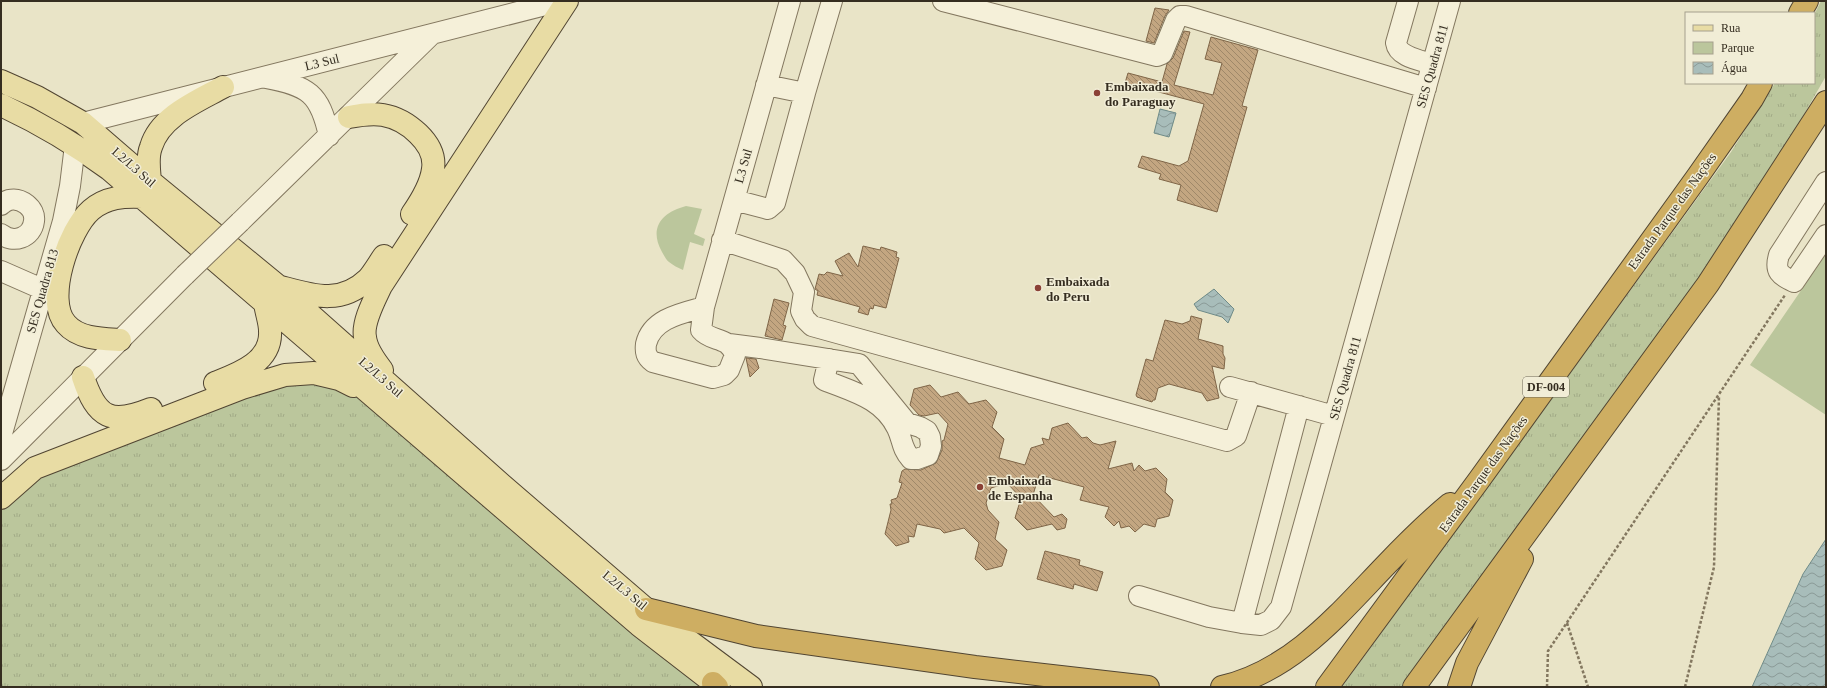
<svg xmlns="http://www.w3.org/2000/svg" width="1827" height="688" font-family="Georgia,serif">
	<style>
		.grass { fill: url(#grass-tufts) }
		.park { fill: #bbc69c }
		.water { fill: url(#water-waves); stroke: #6f8b88 }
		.building { fill: url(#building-back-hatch); stroke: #7f6547 }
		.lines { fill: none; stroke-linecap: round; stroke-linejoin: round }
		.minor-casing { stroke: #83775f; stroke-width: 22 }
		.major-casing { stroke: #514532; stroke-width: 24 }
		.highway-casing { stroke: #514532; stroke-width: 24 }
		.path { stroke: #83775f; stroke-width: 2.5; stroke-dasharray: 3 2; stroke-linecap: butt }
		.minor { stroke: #f5f0d9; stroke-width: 20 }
		.major { stroke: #e8dca4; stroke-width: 22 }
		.highway { stroke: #ceae62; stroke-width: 22 }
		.minor-bridge-casing { stroke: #83775f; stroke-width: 22; stroke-linecap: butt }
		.minor-bridge { stroke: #f5f0d9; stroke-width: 20 }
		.poi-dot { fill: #8b4136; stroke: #f1edd6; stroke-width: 1.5 }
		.labels { text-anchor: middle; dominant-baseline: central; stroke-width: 3; stroke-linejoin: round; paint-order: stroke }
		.shield { fill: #f1edd6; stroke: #6d6757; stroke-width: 1 }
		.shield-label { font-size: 12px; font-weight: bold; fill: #352d20 }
		.street-label { font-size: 13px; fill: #352d20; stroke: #f1edd6 }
		.poi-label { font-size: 13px; font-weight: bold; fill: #352d20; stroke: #f1edd6; text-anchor: start }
	</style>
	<defs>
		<pattern id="grass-tufts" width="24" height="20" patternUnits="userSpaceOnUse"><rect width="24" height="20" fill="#bbc69c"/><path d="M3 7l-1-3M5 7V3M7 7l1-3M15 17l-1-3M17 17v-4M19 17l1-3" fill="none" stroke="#a1aa86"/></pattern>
		<pattern id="water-waves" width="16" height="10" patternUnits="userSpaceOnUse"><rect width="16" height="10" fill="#a8bdba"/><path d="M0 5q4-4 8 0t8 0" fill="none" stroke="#8a9a97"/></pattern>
		<pattern id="building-back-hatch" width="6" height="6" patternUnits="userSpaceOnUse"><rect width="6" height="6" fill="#c3a681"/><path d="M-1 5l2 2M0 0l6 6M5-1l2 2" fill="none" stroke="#9f8869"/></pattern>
	</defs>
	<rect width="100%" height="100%" fill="#e9e4c7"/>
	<path class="grass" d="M1821,1H1826V76L1799,123L1654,346L1403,687H1342L1731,152L1775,83H1814V15Z
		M339,379L716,687H1V511L16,490L37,476L252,387Z"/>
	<path class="park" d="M686,206L702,209L694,234L705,239L703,246L690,242L683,270C678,268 673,265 669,262C666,260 664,255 662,252C648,227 663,212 686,206Z
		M1826,254V415L1750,365Z"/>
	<path class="water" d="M1160,109L1176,113L1169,137L1154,133Z
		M1214,289L1234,309L1228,323L1222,317L1198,310L1194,304Z
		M1826,539V687H1752L1803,574Z"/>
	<path class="building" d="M1155,8L1169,10L1165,16L1154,43L1146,41Z
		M1184,31L1190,32L1174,85L1213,95L1222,63L1205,59L1211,37L1258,50L1242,106L1247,107L1217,212L1177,200L1181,185L1159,179L1161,174L1138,167L1142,156L1179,166L1188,161L1204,104L1125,83L1128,73L1162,82L1167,64L1173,58Z
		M863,246L880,250L881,247L897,252L896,257L899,258L886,308L874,305L873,309L870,308L868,315L858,312L860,307L817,295L818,291L815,289L819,274L824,275L827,272L843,276L835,261L849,253L858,267Z
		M774,299L789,303L783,325L786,326L782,340L765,336Z
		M1191,316L1202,319L1198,339L1223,346V354L1225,358L1224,369L1212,366L1219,398L1207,401L1202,393L1169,384L1158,388L1155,400H1153L1152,402L1137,397L1136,395L1146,359L1153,361L1165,320L1182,324L1190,321Z
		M746,358L756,359L759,368L750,377Z
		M930,385L941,397L958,392L969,404L986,400L997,412L992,427L1004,439L999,458L1025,465L1031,448L1044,444L1042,438L1049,440L1052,428L1068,423L1082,438L1087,437L1093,443L1100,445L1116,441L1108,469L1132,463L1134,471L1139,465L1145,471L1156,468L1167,479L1165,492L1173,500L1169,516L1157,519L1155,527L1144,524L1135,532L1129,526L1121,528L1119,521L1114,526L1105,517L1109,507L1080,500L1084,487L1039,475L1033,495L1054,517L1062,514L1067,519L1065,528L1057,530L1052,524L1027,530L1015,518L1021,498L1007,483L991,488L986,503L988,510L999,522L995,539L1007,550L1002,566L986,570L975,559L979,543L964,528L944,533L940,529L917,524L914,537L908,536L909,542L896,546L885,534L891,510L890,504H892L891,500L897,498L902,483L899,482L902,471L905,469L921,470L936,463L942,450V441L944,440L948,424L938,413L924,416L919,415L910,405L914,389Z
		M1045,551L1080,560L1079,565L1103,572L1097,591L1074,584L1073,589L1037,579Z"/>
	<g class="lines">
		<defs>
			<path id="minor" d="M943,1L1157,56L1162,54L1176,20L1180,16H1186L1426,88
				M1408,1L1396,43C1398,57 1420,60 1432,64
				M266,78C308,86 320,93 329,136
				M766,85L805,93L832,1
				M83,123L561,1
				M1826,182L1779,255C1774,272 1780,275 1794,282L1826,235
				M734,200L768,209L775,203L805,93
				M1,205C3,203 6,201 9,200C21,197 36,208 34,221C32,238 13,244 1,234
				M240,222L431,35
				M722,240L783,260L795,273L804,292L801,311L805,319L812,326L1227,441L1236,436L1251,392
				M1,271L42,289
				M704,307C683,313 652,318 646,344C645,352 646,357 653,362L713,378L724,375L729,370L735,355C728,335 712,343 701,330L704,307L790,1
				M729,344L760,348L859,364L907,423L920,427L927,431L930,437L931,446L928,455L917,459H911C901,448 903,440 897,428C882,398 853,392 824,380L829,359
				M1230,387L1334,416
				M1,437L63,221L70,186L75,145
				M1,460L185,275
				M1139,596L1209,617L1242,623L1261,625L1271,620L1281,607L1450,1
				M1242,623L1299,406"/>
			<path id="major" d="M1,81L37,97L83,123L150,181L278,286L502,485L646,609L751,687
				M1,105C40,123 75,144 109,169L639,625L719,687
				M349,117C360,115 371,113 383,115C406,119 437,143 433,169C431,185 421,201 412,214
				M150,181C149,170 147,157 151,147C160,116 198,101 223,87
				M281,287C314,296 341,305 368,279C374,272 379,263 384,256
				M120,340C102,339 79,339 66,324C44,300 69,229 91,210C106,197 124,196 143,197
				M382,370C375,361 366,349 365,337C362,322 375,299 381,286L567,1
				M83,377C97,419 111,425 151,409
				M215,383C238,374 272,362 270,331C270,322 266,312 265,303
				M1,498L35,468L242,388L285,375L314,373L339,379L353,386"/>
			<path id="highway" d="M1800,13L1807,1
				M646,609L756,636L975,667L1148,687
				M713,683L717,687
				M1222,687C1291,671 1337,616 1384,567C1405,545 1427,523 1450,504
				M1327,687L1479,480L1698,176L1752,99L1761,83
				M1414,687L1708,284L1826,102
				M1459,687L1467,663L1522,559"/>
		</defs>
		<use href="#minor" class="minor-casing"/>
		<use href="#major" class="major-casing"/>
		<use href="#highway" class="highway-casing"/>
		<path class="path" d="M1567,623L1588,687
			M1547,687L1548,651L1785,295
			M1685,687L1714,567L1719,396"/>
		<use href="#minor" class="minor"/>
		<use href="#major" class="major"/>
		<use href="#highway" class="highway"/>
		<defs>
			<path id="minor-bridge" d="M185,275L240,222"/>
		</defs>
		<use href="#minor-bridge" class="minor-bridge-casing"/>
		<use href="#minor-bridge" class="minor-bridge"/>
	</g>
	<g class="poi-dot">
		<circle cx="1097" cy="93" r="4"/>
		<circle cx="1038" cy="288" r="4"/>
		<circle cx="980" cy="487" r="4"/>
	</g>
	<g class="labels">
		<rect class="shield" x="1523" y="377" width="46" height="20" rx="3"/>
		<g class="shield-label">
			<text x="1546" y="387">DF-004</text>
		</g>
		<g class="street-label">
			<text transform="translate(322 62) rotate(-14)">L3 Sul</text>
			<text transform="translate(1432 66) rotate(-74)">SES Quadra 811</text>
			<text transform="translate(743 166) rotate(-74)">L3 Sul</text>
			<text transform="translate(134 167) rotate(41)">L2/L3 Sul</text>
			<text transform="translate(1672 211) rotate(-54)">Estrada Parque das Nações</text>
			<text transform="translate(42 291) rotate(-74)">SES Quadra 813</text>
			<text transform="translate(381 377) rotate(41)">L2/L3 Sul</text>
			<text transform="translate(1345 378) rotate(-74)">SES Quadra 811</text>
			<text transform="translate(1483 474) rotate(-54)">Estrada Parque das Nações</text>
			<text transform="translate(625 590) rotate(40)">L2/L3 Sul</text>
		</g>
		<g class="poi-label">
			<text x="1105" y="86">Embaixada<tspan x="1105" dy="15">do Paraguay</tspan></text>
			<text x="1046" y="281">Embaixada<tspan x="1046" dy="15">do Peru</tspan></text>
			<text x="988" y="480">Embaixada<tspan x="988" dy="15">de Espanha</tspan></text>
		</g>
	</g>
	<rect width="1827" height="688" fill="none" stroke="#352d20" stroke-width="4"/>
	<rect x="1685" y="12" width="130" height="72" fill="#f1edd6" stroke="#a6a08d"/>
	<rect x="1693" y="25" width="20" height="6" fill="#e8dca4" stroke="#a6a08d"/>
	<text x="1721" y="32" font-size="12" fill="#352d20">Rua</text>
	<rect x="1693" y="42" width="20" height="12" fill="#bbc69c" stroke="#a6a08d"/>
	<text x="1721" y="52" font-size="12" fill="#352d20">Parque</text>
	<rect x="1693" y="62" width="20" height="12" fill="url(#water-waves)" stroke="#a6a08d"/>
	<text x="1721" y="72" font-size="12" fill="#352d20">Água</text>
</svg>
